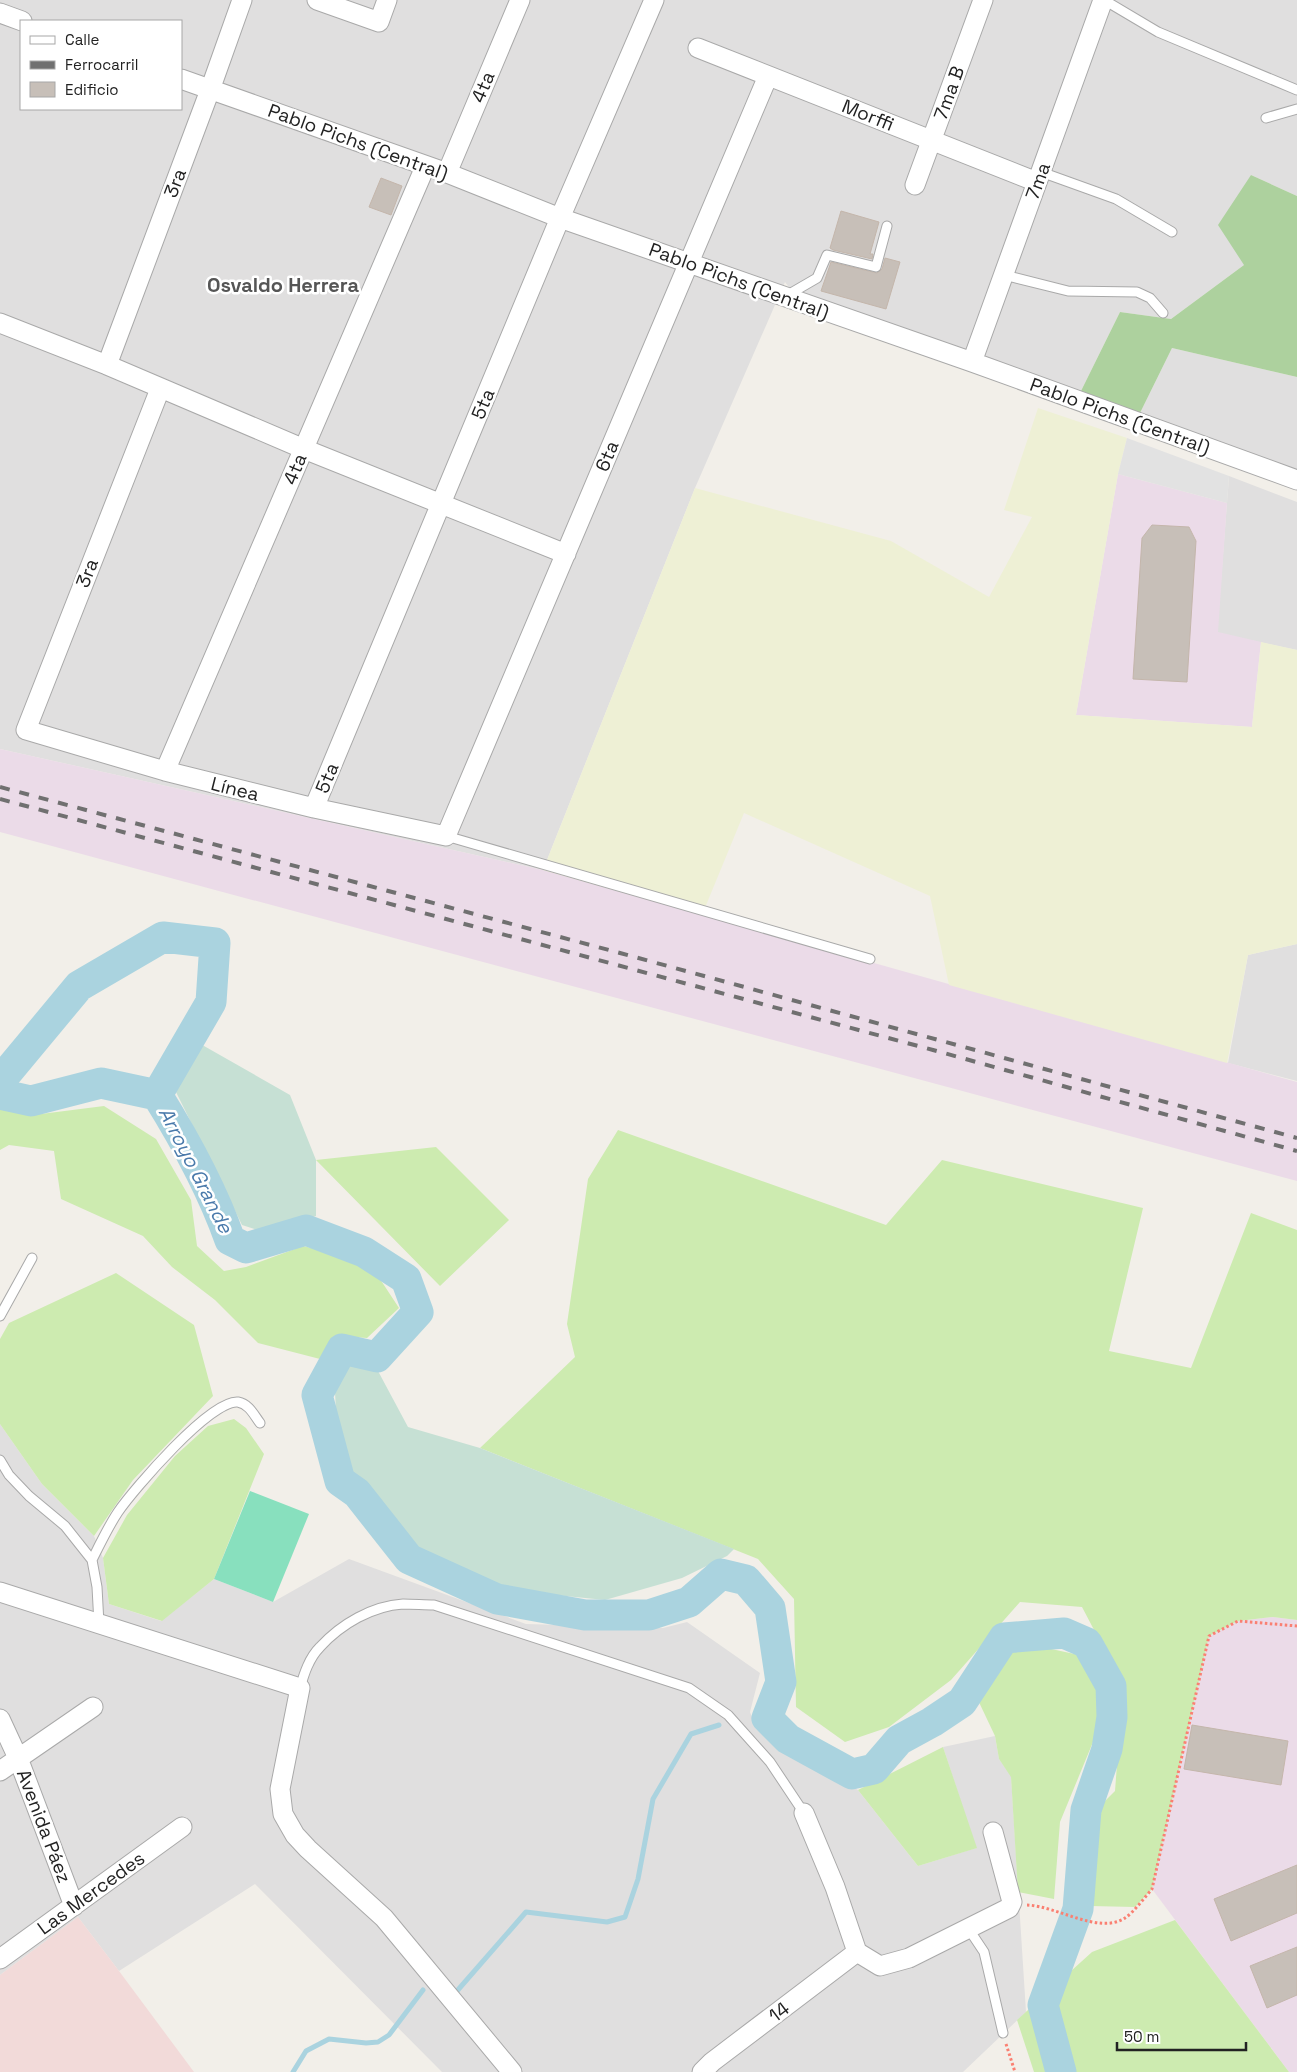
<svg xmlns="http://www.w3.org/2000/svg" width="1297" height="2072" font-family="'Space Grotesk',sans-serif">
	<style>
		.residential { fill: #e0dfdf; fill-rule: evenodd }
		.commercial { fill: #f2dad9 }
		.industrial { fill: #ebdbe8 }
		.farmland { fill: #eef0d5 }
		.grass { fill: #cdebb0 }
		.forest { fill: #add19e }
		.wetland { fill: #c6e0d4 }
		.pitch { fill: #88e0be }
		.parking { fill: #e2e2e2 }
		.lines { fill: none; stroke-linecap: round; stroke-linejoin: round }
		.stream { stroke: #aad3df; stroke-width: 5 }
		.river { stroke: #aad3df; stroke-width: 31 }
		.building { fill: #c7bfb8; stroke: #c4b6ab }
		.lane-casing { stroke: #a9a9a9; stroke-width: 11 }
		.street-casing { stroke: #a9a9a9; stroke-width: 21 }
		.path { stroke: #fa8072; stroke-width: 3; stroke-dasharray: 2.5 2.5; stroke-linecap: butt }
		.lane { stroke: #fff; stroke-width: 9 }
		.street { stroke: #fff; stroke-width: 19 }
		.rail { stroke: #707070; stroke-width: 4; stroke-dasharray: 10 10; stroke-linecap: butt }
		.labels { text-anchor: middle; dominant-baseline: central; stroke-width: 5; stroke-linejoin: round; paint-order: stroke }
		.street-label { font-size: 19px; fill: #222; stroke: #fff }
		.neighbourhood-label { font-size: 20px; font-weight: bold; fill: #555; stroke: #fff }
		.water-label { font-size: 20px; font-style: italic; fill: #4a7aab; stroke: #fff }
	</style>
	<rect width="100%" height="100%" fill="#f2efe9"/>
	<path class="residential" d="M0,0H1297V196L1251,175L1244,265L1171,319L1120,312L1081,391L882,322L795,295L785,282L695,488L543,870L0,749ZM21,21H181V109H21Z
		M1172,348L1297,377V470L1140,413Z
		M1229,476L1297,502V650L1217,633Z
		M1297,944V1081L1228,1063L1248,955Z
		M0,1424L42,1484L94,1536L103,1558L109,1604L161,1621L214,1579L273,1602L349,1559L526,1624L663,1628L687,1622L760,1673L750,1712L756,1729L858,1790L918,1866L976,1848L943,1747L995,1736L999,1759L1011,1776L1026,2012L963,2072H442L255,1884L119,1971L78,1917L0,1975Z"/>
	<path class="commercial" d="M78,1917L119,1971L194,2072H0V1975Z"/>
	<path class="industrial" d="M1118,474L1227,503L1218,632L1261,642L1252,727L1076,715Z
		M0,749L543,870L1297,1082V1181L0,832Z
		M1273,1617L1297,1620V2072H1289L1152,1889L1209,1636L1238,1621Z"/>
	<path class="farmland" d="M1038,408L1127,438L1118,474L1076,715L1252,727L1261,642L1297,650V944L1248,955L1227,1063L949,985L930,896L744,813L702,915L543,870L695,488L891,541L989,597L1032,517L1004,510Z"/>
	<path class="grass" d="M104,1106L156,1139L191,1200L197,1246L224,1271L246,1267L303,1246L345,1256L380,1279L399,1308L367,1338L341,1336L320,1359L258,1343L215,1300L172,1267L143,1236L61,1199L54,1151L9,1145L0,1150V1107L41,1114Z
		M618,1130L886,1225L942,1160L1143,1208L1109,1351L1191,1368L1251,1213L1297,1230V1620L1273,1617L1238,1621L1209,1636L1152,1889L1135,1907L1090,1906L1096,1810L1115,1791L1123,1685L1082,1607L1020,1602L951,1680L889,1727L845,1742L796,1707L794,1599L758,1559L480,1448L575,1357L567,1324L588,1179Z
		M436,1147L509,1220L440,1286L316,1160Z
		M116,1273L194,1325L213,1396L133,1480L94,1536L42,1484L0,1424V1339L9,1323Z
		M234,1419L246,1428L264,1454L214,1579L162,1621L109,1604L103,1558L127,1515L175,1456L208,1426Z
		M1042,1647L1079,1655L1102,1698L1093,1742L1060,1822L1054,1899L1018,1892L1011,1777L999,1759L995,1736L977,1698L1009,1651Z
		M943,1747L977,1848L918,1866L858,1790Z
		M1175,1920L1289,2072H1034L1017,2020L1092,1952Z"/>
	<path class="forest" d="M1251,175L1297,196V377L1172,348L1140,413L1081,391L1120,312L1171,319L1244,265L1218,225Z"/>
	<path class="wetland" d="M197,1042L290,1095L316,1160V1216L264,1232L242,1225L173,1086Z
		M347,1357L378,1371L408,1427L480,1448L734,1549L727,1556L682,1578L605,1600L526,1592L481,1580L413,1549L367,1494L338,1448L335,1392Z"/>
	<path class="pitch" d="M250,1491L309,1514L273,1602L214,1579Z"/>
	<path class="parking" d="M1127,438L1229,476L1227,503L1118,474Z"/>
	<g class="lines">
		<path class="stream" d="M457,1991L526,1912L607,1922L625,1917L638,1879L653,1799L691,1734L719,1725
			M293,2072L306,2051L329,2039L366,2043L378,2042L389,2035L423,1990"/>
		<path class="river" d="M0,1081L79,986L163,937L215,943L211,1002L157,1095
			M0,1094L31,1101L101,1083L157,1095C185,1140 212,1189 230,1240L246,1248L306,1230L364,1252L406,1279L418,1312L377,1357L342,1349L317,1395L340,1481L357,1493L409,1559L497,1599L585,1615H649L689,1602L721,1574L746,1580L770,1608L781,1682L767,1718L788,1739L852,1774L874,1769L899,1740L932,1722L962,1702L1004,1638L1064,1633L1087,1643L1111,1686L1112,1717L1107,1749L1086,1810L1078,1909L1043,2005L1061,2072"/>
	</g>
	<path class="building" d="M381,178L402,186L391,215L369,207Z
		M841,211L879,222L870,254H873L872,259L833,250L830,248Z
		M885,258L900,262L886,309L821,291L831,262L877,273L882,269Z
		M1152,525L1189,527L1196,541L1187,682L1133,679L1142,538Z
		M1192,1725L1288,1741L1281,1785L1184,1769Z
		M1297,1865V1913L1231,1941L1214,1899Z
		M1297,1947V1995L1267,2008L1250,1966Z"/>
	<g class="lines">
		<defs>
			<path id="lane" d="M1104,0L1158,32L1297,90
				M1266,118L1297,109
				M1041,172L1116,199L1172,232
				M1004,275L1068,291L1137,292L1150,298L1163,313
				M786,296L817,278L827,255L876,267L887,226
				M446,836L870,959
				M0,1316L32,1258
				M0,1460L9,1475L29,1496L65,1526L92,1560L97,1587L99,1624
				M92,1560C100,1544 108,1527 118,1512C134,1489 211,1399 238,1402C249,1404 254,1415 260,1423
				M300,1688C304,1674 309,1658 320,1647C341,1624 372,1606 403,1604C414,1604 424,1605 434,1605L689,1688L728,1715L770,1762L804,1813
				M968,1928L984,1952L1003,2033"/>
			<path id="street" d="M317,0L379,22L387,0
				M0,13L22,21
				M698,48L1037,182
				M181,79L447,173L560,218L972,362L1297,480
				M447,173L520,0
				M915,185L983,0
				M0,323L107,365L304,449L566,554
				M972,362L1103,0
				M107,365L210,90L242,0
				M160,389L26,730L165,771L314,808L446,836L768,76
				M165,771L425,167
				M314,808L560,218L654,0
				M0,1592L300,1688L280,1789L283,1814L295,1835L308,1849L384,1918L512,2072
				M0,1719L18,1758L74,1906
				M0,1771L93,1707
				M804,1813L835,1887L857,1952L880,1966L909,1958L1009,1908L1012,1902L993,1832
				M0,1959L182,1827
				M702,2072L712,2062L857,1952"/>
		</defs>
		<use href="#lane" class="lane-casing"/>
		<use href="#street" class="street-casing"/>
		<path class="path" d="M1027,1905C1057,1906 1099,1935 1125,1918C1134,1912 1145,1897 1152,1889L1209,1636L1238,1621L1297,1626
			M1006,2044L1015,2072"/>
		<use href="#lane" class="lane"/>
		<use href="#street" class="street"/>
		<path class="rail" d="M0,787L620,953L1297,1138
			M0,799L933,1050L1297,1151"/>
	</g>
	<g class="labels">
		<g class="street-label">
			<text transform="translate(483 87) rotate(-67)">4ta</text>
			<text transform="translate(949 93) rotate(-70)">7ma B</text>
			<text transform="translate(868 115) rotate(22)">Morffi</text>
			<text transform="translate(358 142) rotate(20)">Pablo Pichs (Central)</text>
			<text transform="translate(1038 181) rotate(-70)">7ma</text>
			<text transform="translate(175 183) rotate(-69)">3ra</text>
			<text transform="translate(739 281) rotate(20)">Pablo Pichs (Central)</text>
			<text transform="translate(483 404) rotate(-67)">5ta</text>
			<text transform="translate(1120 416) rotate(20)">Pablo Pichs (Central)</text>
			<text transform="translate(607 456) rotate(-67)">6ta</text>
			<text transform="translate(295 469) rotate(-67)">4ta</text>
			<text transform="translate(87 573) rotate(-69)">3ra</text>
			<text transform="translate(327 778) rotate(-67)">5ta</text>
			<text transform="translate(235 789) rotate(14)">Línea</text>
			<text transform="translate(44 1826) rotate(69)">Avenida Páez</text>
			<text transform="translate(91 1893) rotate(-36)">Las Mercedes</text>
			<text transform="translate(779 2012) rotate(-37)">14</text>
		</g>
		<g class="neighbourhood-label">
			<text x="283" y="285">Osvaldo Herrera</text>
		</g>
		<g class="water-label">
			<text transform="translate(196 1170) rotate(63)">Arroyo Grande</text>
		</g>
	</g>
	<rect x="20" y="20" width="162" height="90" fill="#ffffff" stroke="#a7a7a7"/>
	<rect x="30" y="36" width="25" height="8" fill="#ffffff" stroke="#a7a7a7"/>
	<text x="65" y="45" font-size="15" fill="#222222">Calle</text>
	<rect x="30" y="61" width="25" height="8" fill="#707070" stroke="#a7a7a7"/>
	<text x="65" y="70" font-size="15" fill="#222222">Ferrocarril</text>
	<rect x="30" y="82" width="25" height="15" fill="#c7bfb8" stroke="#a7a7a7"/>
	<text x="65" y="95" font-size="15" fill="#222222">Edificio</text>
	<path d="M1117 2042v8h129v-8" fill="none" stroke="#222222" stroke-width="2.5"/>
	<text x="1124" y="2042" font-size="15" fill="#222222" stroke="#ffffff" stroke-width="4" paint-order="stroke">50 m</text>
</svg>
